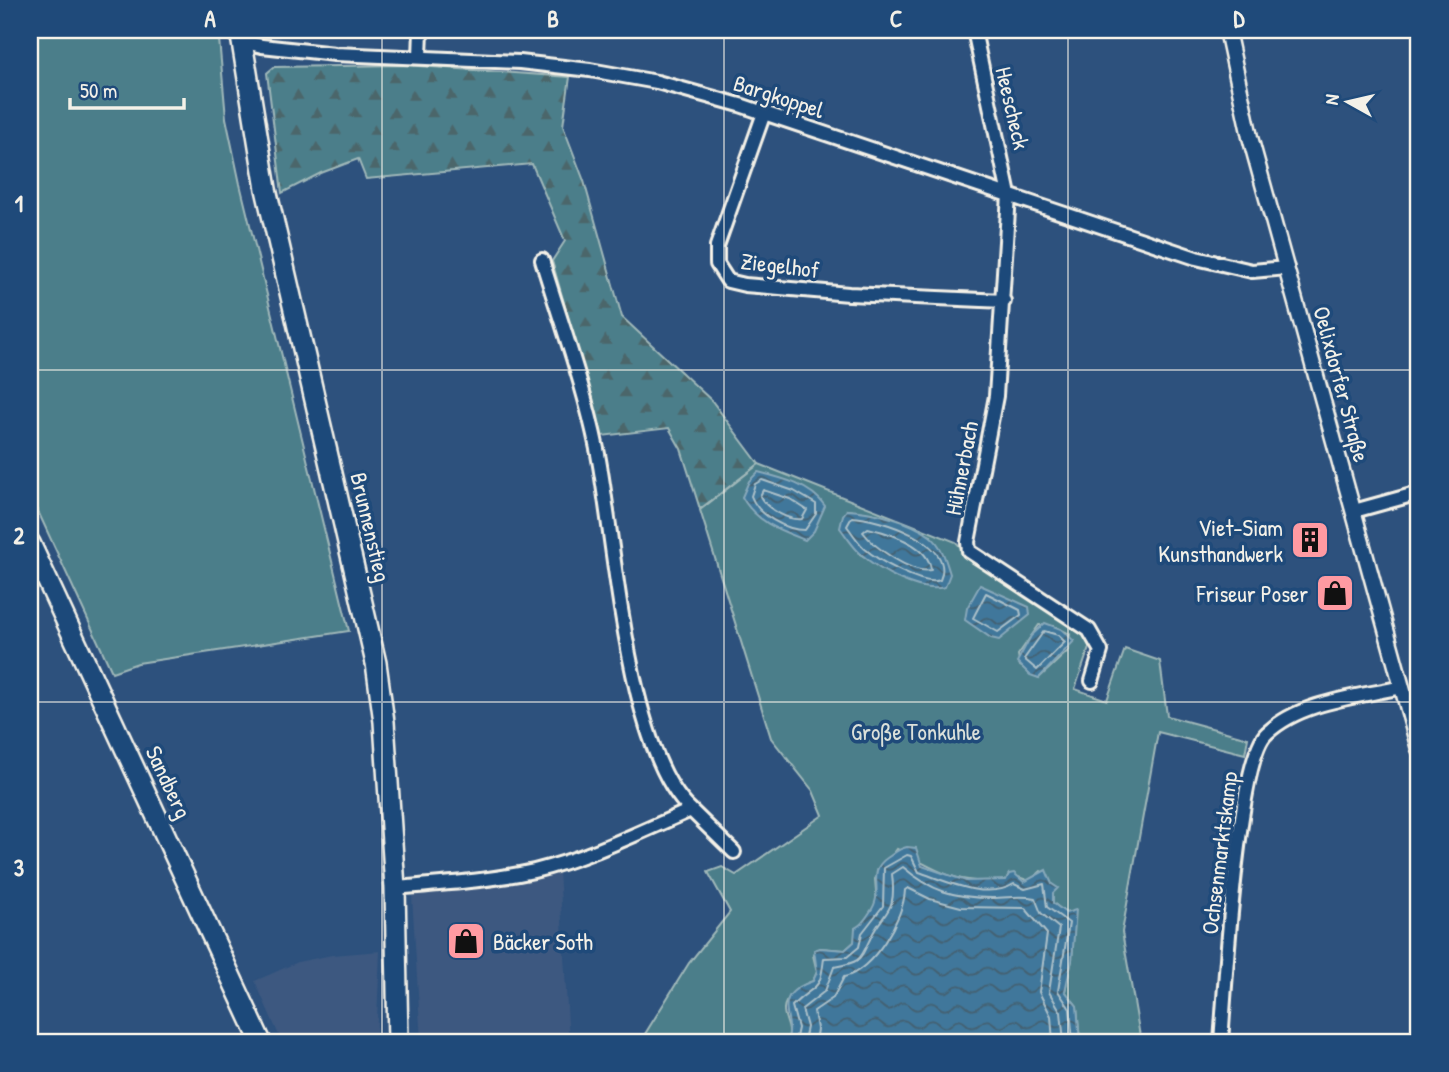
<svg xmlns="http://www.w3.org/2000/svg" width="1449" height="1072" font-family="'Patrick Hand',sans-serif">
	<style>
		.built { fill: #3d5980 }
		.forest { fill: url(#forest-firs); stroke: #a0b8b9; stroke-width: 2 }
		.park { fill: #4c7e8a; stroke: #a0b8b9; stroke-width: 2; fill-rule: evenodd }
		.water { fill: url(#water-waves); stroke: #87a8ba; stroke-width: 2 }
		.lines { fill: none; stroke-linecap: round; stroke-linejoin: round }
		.shore { stroke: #acc0c9; stroke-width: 2 }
		.minor-casing { stroke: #f4f1e8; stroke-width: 18 }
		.tertiary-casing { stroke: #f4f1e8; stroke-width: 19 }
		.primary-casing { stroke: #f4f1e8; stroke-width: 24 }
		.minor { stroke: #1f4a7a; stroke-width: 12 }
		.tertiary { stroke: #1f4a7a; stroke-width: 14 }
		.primary { stroke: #1f4a7a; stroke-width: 19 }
		.grid { fill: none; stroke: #f4f1e8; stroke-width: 2; stroke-opacity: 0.55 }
		.labels { text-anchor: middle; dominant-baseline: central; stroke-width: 7; stroke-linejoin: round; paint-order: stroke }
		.street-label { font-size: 23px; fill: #f4f1e8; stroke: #1f4a7a }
		.poi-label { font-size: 23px; fill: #f4f1e8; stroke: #1f4a7a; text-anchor: end }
		.park-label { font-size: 23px; fill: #dbe0da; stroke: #1f4a7a }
		.neatline { fill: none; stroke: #f4f1e8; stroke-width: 2.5 }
		.grid-label { font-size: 23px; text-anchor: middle; font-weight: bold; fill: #f4f1e8 }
	</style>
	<defs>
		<pattern id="forest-firs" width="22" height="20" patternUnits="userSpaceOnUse" patternTransform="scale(1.75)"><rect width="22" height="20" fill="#4c7e8a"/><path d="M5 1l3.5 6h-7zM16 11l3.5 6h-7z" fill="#4b666b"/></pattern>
		<pattern id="water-waves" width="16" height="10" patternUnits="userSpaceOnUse" patternTransform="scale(1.75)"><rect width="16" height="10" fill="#3f779b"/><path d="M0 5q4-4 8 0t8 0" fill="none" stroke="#446070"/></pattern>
	</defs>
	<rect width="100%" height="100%" fill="#2d517d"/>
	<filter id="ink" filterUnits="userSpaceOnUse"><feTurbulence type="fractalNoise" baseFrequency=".0143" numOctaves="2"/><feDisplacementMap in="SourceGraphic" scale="14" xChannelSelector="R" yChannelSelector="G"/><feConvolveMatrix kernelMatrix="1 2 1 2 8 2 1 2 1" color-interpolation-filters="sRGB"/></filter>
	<g filter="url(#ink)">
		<path class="built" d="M559,870L569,1042H421L412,895L496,883Z
			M380,951L376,1042H282L255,981L298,962L332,955Z"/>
		<path class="forest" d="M405,65L570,77L563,126L584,181L622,317L712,401L759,464L700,509L681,449L669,428L602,436L552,261L565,241L532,164L366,179L358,159L321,173L282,193L267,73L274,67Z"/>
		<path class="park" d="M30,30H200L219,39L226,118L240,184L349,631L138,663L112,672L30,494Z
			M759,464L956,542L972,560L1086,633L1090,645L1075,689L1107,700L1125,649L1160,661L1167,716L1248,738L1245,754L1158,732L1122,932L1141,1042H1080L1077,1006L1065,991L1072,960L1075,911L1066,913L1053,903C1049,889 1054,881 1041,871L1030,881L1009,874L1006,880C958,887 936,870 897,849L875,879L877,903L854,942L845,950L820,948L813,955L817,972L813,981C803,984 784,998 784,1009C784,1022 793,1027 787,1042H640L689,963L730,912L708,872L722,867L736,875L823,815L813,791L771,738L700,510ZM847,510L881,515L931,536L908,582L860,554ZM1039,625L1054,626L1070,634L1069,650L1039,678L1020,666L1018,655Z"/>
		<path class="water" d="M758,472C782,478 811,485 825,506L814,531L805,540C779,530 756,522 742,497L749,481Z
			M847,510C871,511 911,521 930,536C942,545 946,561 950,574L945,587C919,594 880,571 861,554C853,547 847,537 840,528L843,515Z
			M980,585L1029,607L1030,615L999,640L991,638L965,620L967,608Z
			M1045,623L1061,629L1074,641L1039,678L1030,675L1017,662L1031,636Z
			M907,847L916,848L922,866L966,881L1006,880L1009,874L1014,873L1024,882L1046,870L1052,884L1058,888L1053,893V903L1066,913L1076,910L1072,960L1065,991L1077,1006L1080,1042H787C797,1017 767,997 813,981L817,972L814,950L820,948L845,950L854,942L855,928C863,924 865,919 870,912C886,890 865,873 887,858C895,853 897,849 907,847Z"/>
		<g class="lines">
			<path class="shore" d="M762,480L794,491L816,504V514L805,530C785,530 758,515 751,496L755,484Z
				M763,490L790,499L807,510L802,519C789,521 766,509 760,496Z
				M852,517C878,518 957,542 940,580C924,587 877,560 864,548C858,542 852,533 847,526Z
				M868,528C889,533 929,545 931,570C911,574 875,548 863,532Z
				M986,593L1020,610L1021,615L998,632L973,618Z
				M1044,631L1058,635L1065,642L1037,670L1024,659Z
				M795,1042L798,1028L792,1006C815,982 820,995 824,958L847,957L859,947L862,933L883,906L884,868L907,855L911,856L919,872C946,881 986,901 1014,884L1025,889L1044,884L1047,907L1069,923L1058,991L1070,1009L1073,1042
				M804,1042L807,1027L802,1009L825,991L834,967C860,962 859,962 870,939C884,909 897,915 892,874L903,867C931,891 954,898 992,898C1008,898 1020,895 1035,898L1041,913L1059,928L1049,992L1061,1012L1064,1042
				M815,1042L817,1029L814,1011L833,998L844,977C872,971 904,919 905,890L908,888L930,899L961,907L1025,908L1047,934L1039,992L1051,1016L1053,1042"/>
			<defs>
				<path id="minor" d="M229,30L242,41L262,46L335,54L520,62L590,70L657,82L740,105L1196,258L1252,271L1287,268
					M974,30L1009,195L996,396L968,542L969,551L1089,630L1101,651L1092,681
					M420,57L421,30
					M764,113L717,246V264L728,281L745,285L849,294L1004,301
					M1354,511L1419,493
					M691,810L734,852
					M395,888C441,884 489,881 534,871C588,858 640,832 691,810C626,751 615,537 597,449C584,385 561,323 542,260
					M1221,1042C1225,991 1237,759 1267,733C1301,701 1358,697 1402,687"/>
				<path id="tertiary" d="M1227,30L1250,137L1419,749"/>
				<path id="primary" d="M240,30L266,189L376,663L384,722L395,888L398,1042
					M30,543L261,1042"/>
			</defs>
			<use href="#minor" class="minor-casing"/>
			<use href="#tertiary" class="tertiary-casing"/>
			<use href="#primary" class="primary-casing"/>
			<use href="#minor" class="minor"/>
			<use href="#tertiary" class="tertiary"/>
			<use href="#primary" class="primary"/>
		</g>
	</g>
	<path class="grid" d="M382,30V1042M724,30V1042M1068,30V1042M30,370H1419M30,702H1419"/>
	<defs>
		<symbol id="building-square" viewBox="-11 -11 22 22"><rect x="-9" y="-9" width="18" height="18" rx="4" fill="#ff9aa2" stroke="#1f4a7a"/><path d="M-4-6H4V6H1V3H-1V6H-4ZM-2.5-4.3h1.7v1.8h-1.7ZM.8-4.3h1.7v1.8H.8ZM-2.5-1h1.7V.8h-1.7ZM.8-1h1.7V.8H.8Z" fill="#111"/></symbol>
		<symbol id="shop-square" viewBox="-11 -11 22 22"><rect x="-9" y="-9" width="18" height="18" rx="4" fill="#ff9aa2" stroke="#1f4a7a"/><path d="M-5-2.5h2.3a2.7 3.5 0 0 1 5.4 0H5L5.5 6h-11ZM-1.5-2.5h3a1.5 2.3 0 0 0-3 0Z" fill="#111"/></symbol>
	</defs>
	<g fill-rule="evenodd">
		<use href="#building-square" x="1288" y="518" width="44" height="44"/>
		<use href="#shop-square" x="1313" y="571" width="44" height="44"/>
		<use href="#shop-square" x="444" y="919" width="44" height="44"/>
	</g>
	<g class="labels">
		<g class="street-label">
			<text transform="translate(779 96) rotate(18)">Bargkoppel</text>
			<text transform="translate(1013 108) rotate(77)">Heescheck</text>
			<text transform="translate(780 265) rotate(7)">Ziegelhof</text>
			<text transform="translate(1342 384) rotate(75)">Oelixdorfer Straße</text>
			<text transform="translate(961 468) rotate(-79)">Hühnerbach</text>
			<text transform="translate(371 527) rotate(77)">Brunnenstieg</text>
			<text transform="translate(169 782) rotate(65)">Sandberg</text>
			<text transform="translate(1219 853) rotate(-83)">Ochsenmarktskamp</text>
		</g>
		<g class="poi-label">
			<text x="1283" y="527">Viet-Siam<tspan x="1283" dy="26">Kunsthandwerk</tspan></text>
			<text x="1308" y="593">Friseur Poser</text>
			<text x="493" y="941" text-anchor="start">Bäcker Soth</text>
		</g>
		<g class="park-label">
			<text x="916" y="731">Große Tonkuhle</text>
		</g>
	</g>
	<rect width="1449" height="1072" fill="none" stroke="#1f4a7a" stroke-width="77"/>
	<g transform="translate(1348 102) rotate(278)" stroke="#1f4a7a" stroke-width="5" paint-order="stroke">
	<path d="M0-5L12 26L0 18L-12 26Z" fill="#f4f1e8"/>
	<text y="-10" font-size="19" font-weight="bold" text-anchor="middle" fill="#f4f1e8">N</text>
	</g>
	<path d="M70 98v10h114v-10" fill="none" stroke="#f4f1e8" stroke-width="3.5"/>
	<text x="80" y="98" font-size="21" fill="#f4f1e8" stroke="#1f4a7a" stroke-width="5" paint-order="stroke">50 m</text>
	<rect x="38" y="38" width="1372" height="996" class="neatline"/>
	<g class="grid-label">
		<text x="210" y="27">A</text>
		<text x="553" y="27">B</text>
		<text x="896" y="27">C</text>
		<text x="1239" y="27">D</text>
		<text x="19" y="212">1</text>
		<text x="19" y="544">2</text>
		<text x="19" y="876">3</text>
	</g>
</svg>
